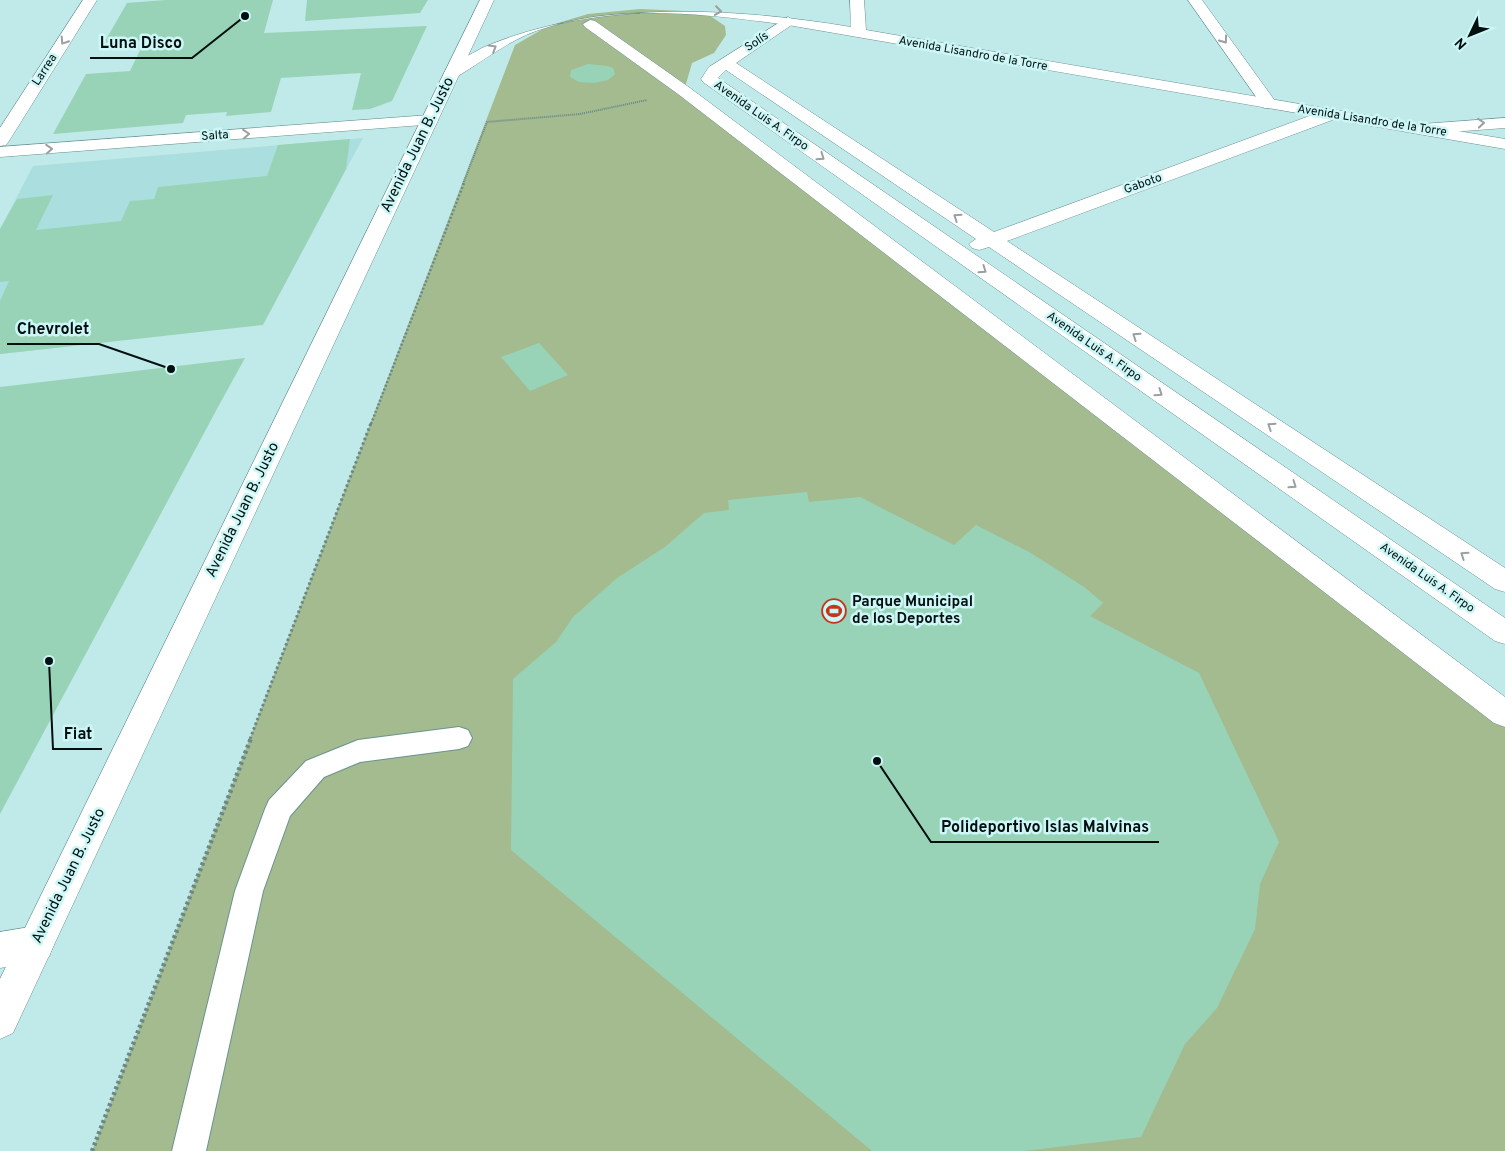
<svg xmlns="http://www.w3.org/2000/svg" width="1505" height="1151" font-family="Overpass,sans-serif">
<rect width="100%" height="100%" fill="#c0eae9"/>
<path fill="#abdede" d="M363 138 280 293 85 313 73 346 0 354V229L33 166Z"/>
<path fill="#a3bb8e" d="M640 9 684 11 709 15 725 26 726 35 714 53 692 63 684 91 1505 714V1151H92L515 45 548 26 588 14Z"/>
<g fill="#99d3b7">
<path d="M165 0H273L264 33 427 26 392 101 370 109 352 110 361 73 281 78 271 112 226 116 227 112 186 115 183 123 53 134 86 74 130 71 145 40 104 43 127 3Z"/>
<path d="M307 0H428L420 13 305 21Z"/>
<path d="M588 64 608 66 613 68 615 74 608 80 594 83 579 82 570 77 571 70Z"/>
<path d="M350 139 346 169 263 325 0 354V301L9 281 0 282V229L17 199 53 195 36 230 121 221 130 201 154 199 158 187 267 176 278 145Z"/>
<path d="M539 343 568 375 530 391 501 357Z"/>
<path d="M245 358 218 407 0 814V387Z"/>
<path d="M807 492 809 502 860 497 954 545 976 525 1031 553 1084 587 1103 603 1090 616 1199 673 1279 842 1260 884 1255 929 1217 1008 1185 1044 1141 1137 1024 1151H872L511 850 513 679 556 642 573 617 617 578 665 547 704 513 729 510 728 500Z"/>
</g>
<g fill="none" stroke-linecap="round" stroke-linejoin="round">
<g stroke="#6a9291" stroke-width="2">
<path id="lane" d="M459 727 468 730 472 738 468 746 459 749 360 762 324 777 290 816 263 891 206 1151H172L235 891 265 809 269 800 306 761 358 740Z"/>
</g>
<g stroke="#6a9291" stroke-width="1">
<g id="street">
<path d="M83 0H97L9 141 6 145 0 146V128Z"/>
<path d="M1188 0H1202L1278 105 1276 108H1264Z"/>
<path d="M788 17 795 21 793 24 736 63 994 232 1323 111H1335L1337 115 1335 119 1007 241 1505 568V592L1495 589 989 247 979 250 972 248 969 244 976 239 726 70 718 78 1505 618V644L1495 641 703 82 701 79 709 67Z"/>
<path d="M590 20 595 21 690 88 1505 697V727L1494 723 678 94 585 27 583 24Z"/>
<path d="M430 115 436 116 438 120 436 124 0 157V147Z"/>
<path d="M1505 118V128L1422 134 1416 133 1414 129 1416 125 1422 124Z"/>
<path d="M36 926 49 931 54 944 49 957 36 962 0 968V932Z"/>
</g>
</g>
<g stroke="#6a9291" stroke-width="1">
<path id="secondary" d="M850 0H864L866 30 1505 139V149L788 25C707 14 616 2 536 31 508 41 483 61 458 76H446L444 73C451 62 471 55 482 48 592 0 731 7 851 27Z"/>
</g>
<g stroke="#6a9291" stroke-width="1">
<path id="primary" d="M480 0H494L13 1033 0 1039V979Z"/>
</g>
<path stroke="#6b8888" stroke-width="2" stroke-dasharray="1 1" stroke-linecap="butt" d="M463 184 487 122 580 114 647 100"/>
<path stroke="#6b8888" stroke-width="2.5" stroke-dasharray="2 2" stroke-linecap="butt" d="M371 424 464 183"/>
<path stroke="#6b8888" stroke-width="3" stroke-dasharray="2.5 2.5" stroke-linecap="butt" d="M250 739 371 423"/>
<path stroke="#6b8888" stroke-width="4.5" stroke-dasharray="3 3" stroke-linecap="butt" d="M92 1151 251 738"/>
<use href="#lane" fill="#fff" fill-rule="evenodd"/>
<use href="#street" fill="#fff" fill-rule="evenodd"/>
<use href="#secondary" fill="#fff" fill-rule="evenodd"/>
<use href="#primary" fill="#fff" fill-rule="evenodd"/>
</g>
<defs><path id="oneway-chevron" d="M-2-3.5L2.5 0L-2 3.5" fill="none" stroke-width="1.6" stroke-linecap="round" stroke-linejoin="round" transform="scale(1.25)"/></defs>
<g stroke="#9a9f9f">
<use href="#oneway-chevron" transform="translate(718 11) rotate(8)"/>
<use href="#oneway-chevron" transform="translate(1224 40) rotate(54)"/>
<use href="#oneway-chevron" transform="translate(64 41) rotate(123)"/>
<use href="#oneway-chevron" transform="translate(493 48) rotate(-31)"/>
<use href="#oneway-chevron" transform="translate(1481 123) rotate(-5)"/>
<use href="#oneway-chevron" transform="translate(246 134) rotate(-4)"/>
<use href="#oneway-chevron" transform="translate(49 149) rotate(-4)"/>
<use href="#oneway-chevron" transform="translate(821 157) rotate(35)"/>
<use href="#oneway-chevron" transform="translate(957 217) rotate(-146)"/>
<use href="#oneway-chevron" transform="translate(983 270) rotate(35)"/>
<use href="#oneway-chevron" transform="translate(1136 336) rotate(-146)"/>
<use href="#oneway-chevron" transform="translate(1159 393) rotate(35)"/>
<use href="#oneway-chevron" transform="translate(1271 426) rotate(-146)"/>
<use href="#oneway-chevron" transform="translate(1293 485) rotate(35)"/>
<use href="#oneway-chevron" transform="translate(1464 555) rotate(-146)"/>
</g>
<defs>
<g id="stadium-ring" transform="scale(1.25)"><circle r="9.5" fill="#cdf7f7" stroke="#c2371c" stroke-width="1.5"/><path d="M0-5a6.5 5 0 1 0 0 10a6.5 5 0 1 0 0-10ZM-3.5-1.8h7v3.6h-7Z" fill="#c2371c"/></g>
</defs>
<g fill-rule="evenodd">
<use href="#stadium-ring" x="834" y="611"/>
</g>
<g text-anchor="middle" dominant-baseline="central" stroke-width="5" stroke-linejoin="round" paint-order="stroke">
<g font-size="12" fill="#020f0f" stroke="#cdf7f7">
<text transform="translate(757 42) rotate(-34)">Solís</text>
<text transform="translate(973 54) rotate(10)">Avenida Lisandro de la Torre</text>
<text transform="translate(45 70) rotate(-57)">Larrea</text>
<text transform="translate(761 116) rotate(35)">Avenida Luis A. Firpo</text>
<text transform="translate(1372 121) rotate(9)">Avenida Lisandro de la Torre</text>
<text transform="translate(215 136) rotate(-4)">Salta</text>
<text transform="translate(1143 184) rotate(-20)">Gaboto</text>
<text transform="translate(1094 347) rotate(35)">Avenida Luis A. Firpo</text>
<text transform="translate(1427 578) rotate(35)">Avenida Luis A. Firpo</text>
</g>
<g font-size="15" fill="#020f0f" stroke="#cdf7f7">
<text transform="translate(418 145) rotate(-64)">Avenida Juan B. Justo</text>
<text transform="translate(243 510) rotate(-64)">Avenida Juan B. Justo</text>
<text transform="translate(69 876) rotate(-64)">Avenida Juan B. Justo</text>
</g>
<g font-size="15" font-weight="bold" fill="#020f0f" stroke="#cdf7f7" text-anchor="start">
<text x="852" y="602">Parque Municipal<tspan x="852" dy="17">de los Deportes</tspan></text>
</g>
</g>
<path fill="none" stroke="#020f0f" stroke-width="2" d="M245 16L192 58H90M171 369L99 344H7M49 661L53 749H102M877 761L931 842H1159"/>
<g fill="#020f0f" stroke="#cdf7f7" stroke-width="2">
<circle cx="245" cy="16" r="5"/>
<circle cx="171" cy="369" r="5"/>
<circle cx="49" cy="661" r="5"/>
<circle cx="877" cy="761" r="5"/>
</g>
<g font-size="16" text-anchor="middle" font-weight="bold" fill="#020f0f" stroke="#cdf7f7" stroke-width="5" stroke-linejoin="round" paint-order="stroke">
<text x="141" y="48">Luna Disco</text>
<text x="53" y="334">Chevrolet</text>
<text x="78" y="739">Fiat</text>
<text x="1045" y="832">Polideportivo Islas Malvinas</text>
</g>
<g transform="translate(1470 35) rotate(227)" stroke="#cdf7f7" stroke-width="4" paint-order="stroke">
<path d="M0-4L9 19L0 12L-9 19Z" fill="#020f0f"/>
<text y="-8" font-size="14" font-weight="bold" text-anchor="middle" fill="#020f0f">N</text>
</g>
</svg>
